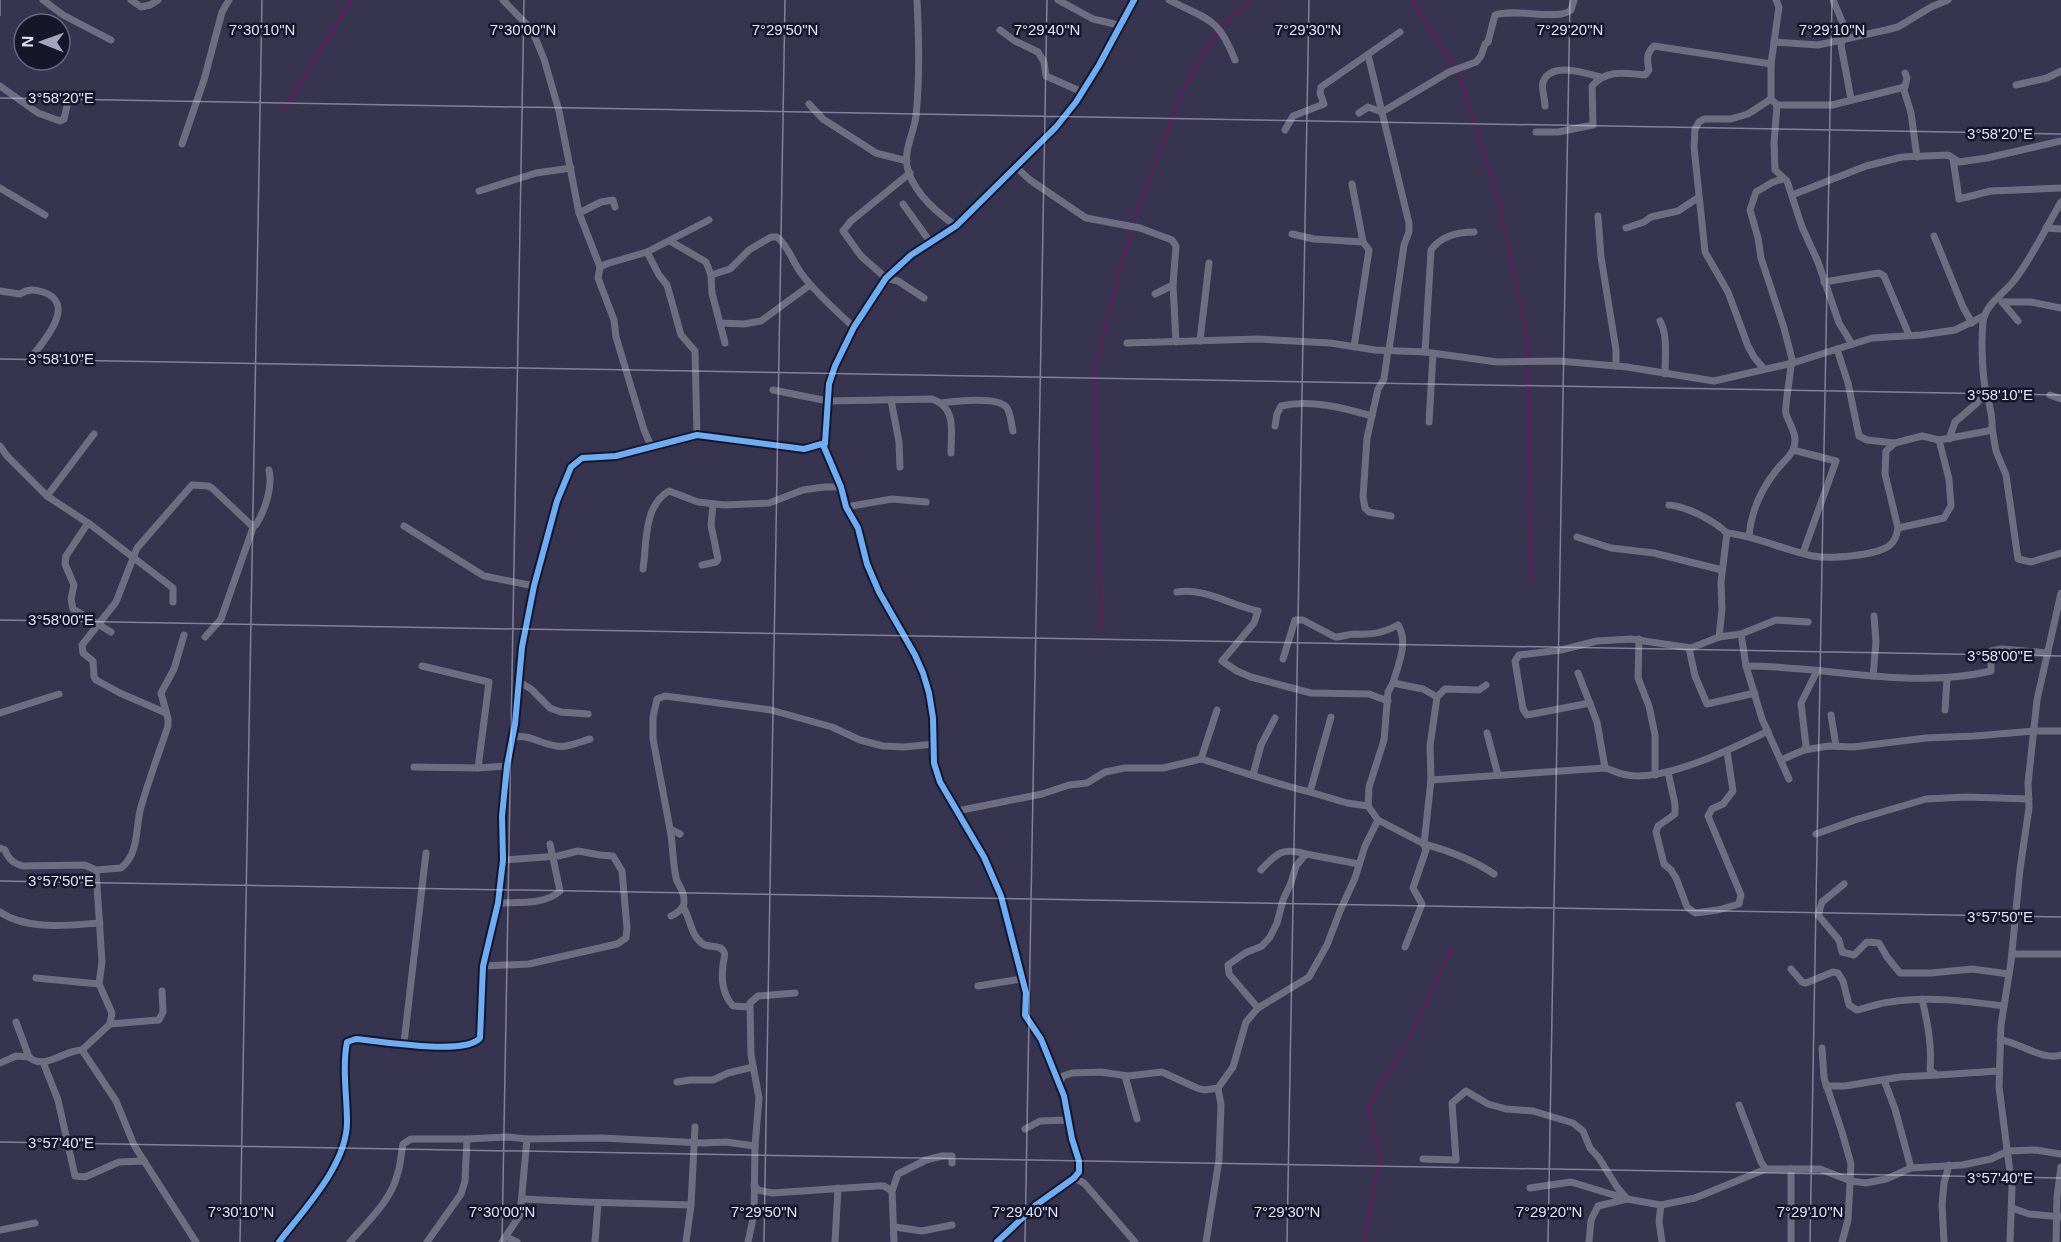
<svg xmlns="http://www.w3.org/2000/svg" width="2061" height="1242" font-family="Arial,sans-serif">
<rect width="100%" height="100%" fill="#36344f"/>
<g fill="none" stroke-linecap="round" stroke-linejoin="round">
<g stroke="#77115f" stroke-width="1.5">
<path d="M1412 0 1454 66"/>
<path d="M1221 26 1250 0"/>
<path d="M1458 72 1498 198 1528 342V358"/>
<path d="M285 109 351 0"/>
<path d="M1133 222 1185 86 1217 33"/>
<path d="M1528 363 1531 584"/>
<path d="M1101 629 1094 369 1131 230"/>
<path d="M1364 1242 1380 1156 1367 1107 1405 1047 1452 947"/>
</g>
<g stroke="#6e6e83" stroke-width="7">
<path d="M43 0 63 15 111 40"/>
<path d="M131 0 141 7 150 5 158 0"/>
<path d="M503 0 532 30 544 59 559 111 579 213 600 267"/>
<path d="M917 0C919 38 920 78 916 116 914 132 904 150 907 166 912 192 936 212 956 226"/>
<path d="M1058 0 1093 19 1119 25"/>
<path d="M1169 0C1207 20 1218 16 1235 60"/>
<path d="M1776 0 1779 7 1771 64V99L1777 105 1774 143 1775 170 1787 181 1802 227 1818 262 1839 323 1852 344"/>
<path d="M1833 0 1849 38"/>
<path d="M1000 30 1015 41 1038 52 1044 62 1046 76 1082 92"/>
<path d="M1843 39 1841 45 1851 99"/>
<path d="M1774 42 1818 45 1886 30 1898 27 1931 7 1948 0"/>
<path d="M1368 55 1409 223V232L1404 245 1389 350"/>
<path d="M2016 85 2047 78 2061 71"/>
<path d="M0 86 38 113 60 121 64 119 69 97 78 94 88 98"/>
<path d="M1903 87 1911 113 1917 157"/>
<path d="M809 104 823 119 876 153 907 161"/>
<path d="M1777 105H1832L1905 87 1907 78 1905 73"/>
<path d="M1545 106C1545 98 1541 89 1543 82 1551 61 1585 73 1600 77"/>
<path d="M1359 113 1368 107 1382 112 1449 72 1476 62 1481 56 1485 44 1488 42 1495 15C1515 8 1559 21 1571 10L1574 0"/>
<path d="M1285 130 1293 116 1324 104 1320 93 1321 87 1400 32"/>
<path d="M1536 132H1558L1593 125 1592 86C1607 69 1624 73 1645 75L1649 70C1647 61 1646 53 1654 46L1771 64"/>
<path d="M182 144 204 80 222 12 229 0"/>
<path d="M1953 159 1959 199 1991 191 2061 188"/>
<path d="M1016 167 1030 180 1086 218 1140 228 1172 240 1176 246 1173 285 1155 294"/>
<path d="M910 173 851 221 843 231 861 256 886 278 898 281 924 298"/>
<path d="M1783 179 1773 182 1756 192 1750 210 1758 238 1761 258 1784 328 1793 363"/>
<path d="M1352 184 1363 242 1369 250 1354 347"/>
<path d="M0 188 45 215"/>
<path d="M479 191 536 173 571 168"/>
<path d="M1792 195 1866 166 1902 157 1948 155 1959 162 1987 158 2061 141"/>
<path d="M903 204 931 243"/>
<path d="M579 213 601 202 613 200 615 207"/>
<path d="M1598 216 1601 257 1616 350V366"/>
<path d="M1626 228 1644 222 1651 217 1678 211 1696 199 1698 200"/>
<path d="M2046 228 2061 229"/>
<path d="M1292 234 1314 239 1363 242"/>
<path d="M1934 236 1963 307 1972 323"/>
<path d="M670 241 706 262 711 275 712 293 725 343"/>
<path d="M647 252 659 275 667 285 681 335 695 351 697 435"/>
<path d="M711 275 730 269 749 250 771 237H777C789 247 792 261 801 273 814 291 832 307 848 322L854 327"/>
<path d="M1824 282 1879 273 1884 276 1909 335"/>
<path d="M1173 285 1176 342"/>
<path d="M0 291 20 294C28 289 33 289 43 292 77 303 45 340 33 355"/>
<path d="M2002 302 2018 321"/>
<path d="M2003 302H2031L2061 308"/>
<path d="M1660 321C1668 335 1665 358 1665 374"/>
<path d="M720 323 744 324 761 321 810 285"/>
<path d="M1200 341 1209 263"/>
<path d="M1127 343 1258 339 1330 343 1375 350 1425 352 1497 362 1559 361 1627 367 1714 381 1793 363 1872 338 1921 335 1955 330 1984 316"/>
<path d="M1837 349 1848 383 1859 436 1867 440 1894 443"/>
<path d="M1388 350 1384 379 1378 389 1367 438 1363 497 1365 508 1369 512 1391 516"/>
<path d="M1425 352 1431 250C1441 236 1457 232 1474 232"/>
<path d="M1764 369 1754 357 1748 346 1728 292 1705 252 1694 147 1695 129 1699 122 1704 119H1731L1748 114 1771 99"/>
<path d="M773 390 828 401 932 399C957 408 951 430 951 453"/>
<path d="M2050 395 2061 399"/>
<path d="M891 400 899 442 900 467"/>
<path d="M942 403C956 401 999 396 1007 408 1011 414 1011 424 1013 431"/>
<path d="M1429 422 1433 354"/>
<path d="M1275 426 1277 414 1281 406C1311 399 1343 408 1372 416"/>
<path d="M1992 428 1996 451 2006 475 2018 559 2031 562 2061 553"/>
<path d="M1949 439 1955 422 1977 403 1986 392"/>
<path d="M0 446 7 456 47 496 91 525 173 588V602"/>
<path d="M651 446 644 430 616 337 614 320 598 278 600 267 606 264 647 252 709 220"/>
<path d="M1793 450 1836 461 1803 553"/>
<path d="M47 496 94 434"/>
<path d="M1669 505C1688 507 1713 520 1727 533"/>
<path d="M846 507 892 499 926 502"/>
<path d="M88 523 66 556 65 564 74 585 71 599 73 609 111 632"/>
<path d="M404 526 484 576 534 586"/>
<path d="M1898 528 1944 518 1951 506 1949 479 1939 440"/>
<path d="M1749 536C1751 513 1761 490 1775 472 1780 465 1789 458 1793 450 1799 436 1790 426 1786 414 1784 407 1791 375 1791 363"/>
<path d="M1577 537 1611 548 1654 553 1722 570"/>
<path d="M702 565 716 562 718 559 711 525 713 505"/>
<path d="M643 569C647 543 643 506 669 491L698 502 724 505 769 503 803 490 824 487H841"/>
<path d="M1177 592C1203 587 1233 606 1258 611L1254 623 1222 661 1237 671 1251 677 1311 693 1369 694 1388 701"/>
<path d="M1741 634 1776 620 1808 622"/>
<path d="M205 637 221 619 254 525"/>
<path d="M1719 637 1741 634 1746 666 1762 719 1789 779"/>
<path d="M1639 639 1638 678 1649 706 1655 735V775"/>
<path d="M1689 648 1695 676 1707 704 1755 693"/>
<path d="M1283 659 1295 620H1303L1335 637C1342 637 1348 634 1355 634 1371 635 1383 633 1398 625 1409 642 1398 665 1393 683"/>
<path d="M422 666 489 682 478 768 507 766"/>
<path d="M1746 666C1828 666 1910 690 1991 671V651L2002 649 2048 653"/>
<path d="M1578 673 1597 722 1605 768"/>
<path d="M1873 676 1876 642 1874 616"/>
<path d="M518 681 531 689 550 708 561 712 588 714"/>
<path d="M1590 703 1527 715 1523 709 1515 661 1519 655 1561 650 1597 641 1631 639 1691 648 1719 637 1722 609 1721 582 1727 533C1757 536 1783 550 1813 556 1829 559 1877 556 1890 545 1895 541 1897 534 1898 528L1885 474 1886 451 1895 443 1922 436 1939 440 1988 431 1992 428C1993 414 1989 404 1986 392 1982 374 1981 340 1983 322 1985 305 2002 295 2013 282 2032 258 2045 229 2061 202"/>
<path d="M1217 710 1201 759C1237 770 1273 783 1310 792"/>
<path d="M1945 710 1947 679"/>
<path d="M0 713 59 694"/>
<path d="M166 713 120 693 96 680 94 677 93 661 83 653 82 645 116 602 137 548 192 485 208 486 212 488 251 525H256C265 510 273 487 269 470"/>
<path d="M1831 715 1836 746"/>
<path d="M1331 717 1310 792 1347 803 1368 806"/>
<path d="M1487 733 1498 775"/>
<path d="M514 737C529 734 541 744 556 746 567 748 579 742 590 739"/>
<path d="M1804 750 1806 746 1801 703 1817 671"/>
<path d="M1781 760 1804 750 1829 746 1853 747 1926 738 1975 736 2035 731H2061"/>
<path d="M414 767 478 768"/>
<path d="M1668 772 1675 804V814L1658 826 1656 832 1664 864 1671 870 1676 878 1687 907 1695 913 1718 910 1739 904 1741 895 1708 816 1712 809 1723 804 1733 791 1727 751"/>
<path d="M1253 775 1261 745 1275 718"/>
<path d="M1431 780 1605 768C1612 770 1619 774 1627 775 1665 782 1733 748 1768 731"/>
<path d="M957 811 1042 794 1069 785 1087 783 1105 772 1125 768H1163L1201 759"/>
<path d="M1378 820 1368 806 1369 787 1384 740 1388 692 1393 683 1423 689 1437 697"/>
<path d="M670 829C673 843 673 870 677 881 681 888 685 895 684 903 683 909 676 914 671 916"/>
<path d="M680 834 670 829 653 739V717L657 699 665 696 771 710 832 727 860 740 883 746 904 747 934 744"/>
<path d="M1816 834 1855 820 1926 799 1966 797 2029 799"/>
<path d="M0 848 5 850C9 860 13 863 23 866L85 865 96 870 102 962 99 984 112 1013 110 1024 82 1050 116 1101 134 1145 144 1161 196 1242"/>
<path d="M96 870 121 868C140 853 135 827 141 807 149 779 159 753 168 726V719L161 693 174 669 184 635"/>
<path d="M1261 870C1277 853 1282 847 1306 854"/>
<path d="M1844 884 1822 902 1818 915 1839 940 1842 952 1854 955 1867 942 1879 943 1887 957 1900 973H1931L1972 969 2009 974"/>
<path d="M498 903C518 902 545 905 560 891L550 844"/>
<path d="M683 907C691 919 690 935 703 944 709 948 721 944 724 952 726 955 723 961 723 965 721 980 723 995 733 1006L749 1007"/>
<path d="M0 912C28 931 68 925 100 923"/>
<path d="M1405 947 1422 904 1413 888 1426 850 1424 844C1450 851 1472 859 1494 874"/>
<path d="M2013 954H2061"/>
<path d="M483 966 529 964 617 944 626 938 627 928 622 871 613 856 600 855 578 851 558 856 503 860"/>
<path d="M1791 969 1802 982 1806 983 1833 972 1838 973 1843 981 1849 1005 1857 1010C1868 1008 1878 1003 1890 1002 1927 996 1966 1001 2004 1006"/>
<path d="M36 978 99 984"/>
<path d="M978 986 1021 979"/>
<path d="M1922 999C1928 1024 1932 1046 1930 1070L1937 1075 1999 1071"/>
<path d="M1258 1008 1229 974 1228 965 1245 953 1262 946 1270 937 1277 923 1283 900 1291 883 1296 866 1306 854 1359 864"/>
<path d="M16 1022 29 1057C44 1071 64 1050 82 1050"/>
<path d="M110 1024 159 1020 163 1012 162 991"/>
<path d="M2000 1040C2020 1042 2041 1061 2061 1055"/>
<path d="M404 1043 426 853"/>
<path d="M1822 1048 1824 1078 1842 1132 1851 1164 1848 1220 1842 1242"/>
<path d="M43 1062 58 1100 75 1176 85 1177 119 1162 144 1161"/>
<path d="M0 1063 16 1056 29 1057"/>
<path d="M1125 1076 1137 1119"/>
<path d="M1884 1080 1895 1109 1911 1168"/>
<path d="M677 1082 690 1080H713L728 1073 753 1067"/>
<path d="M1059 1083 1063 1076 1072 1073 1101 1072 1128 1076 1162 1072 1197 1088 1204 1090 1218 1088 1233 1067 1246 1022 1258 1008 1309 977 1327 945 1340 911 1355 878 1365 846 1378 820 1424 844 1431 780 1430 746 1437 697 1445 689 1479 690 1486 685"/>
<path d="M1826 1086H1845L1900 1077 1937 1075"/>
<path d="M1739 1105 1761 1162 1766 1169"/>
<path d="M1025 1129 1040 1121 1069 1120"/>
<path d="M1423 1159 1456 1160 1452 1103 1466 1091 1488 1104 1506 1109 1533 1111 1573 1123 1583 1131 1590 1148 1599 1158 1617 1187 1627 1199 1571 1182 1530 1188"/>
<path d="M1791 1169V1242"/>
<path d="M1074 1178 1084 1183 1135 1242"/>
<path d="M754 1185 758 1190 772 1193 877 1186H884L892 1191"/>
<path d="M523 1199 584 1202 691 1205 695 1127"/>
<path d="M1661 1205 1659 1221 1662 1242"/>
<path d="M2012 1208 2029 1214 2061 1217"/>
<path d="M895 1227 922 1231 952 1225"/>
<path d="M0 1230 35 1223"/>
<path d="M506 1237 517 1242"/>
<path d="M279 1242C304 1209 347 1165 347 1122 347 1096 342 1068 347 1042L356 1039C381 1041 465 1056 480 1038L483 966 498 903 503 860 502 816 507 766 515 724 522 647 534 586 557 501 571 467 582 458 616 456 697 435 804 449 825 443"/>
<path d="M350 1242C368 1221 392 1200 398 1172 401 1163 401 1153 403 1144L411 1139H467L507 1137 527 1139 601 1138 703 1143 726 1142 755 1146"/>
<path d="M427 1242 461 1194 465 1181 467 1139"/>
<path d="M502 1242 520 1215 527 1139"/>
<path d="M595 1242 598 1203"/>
<path d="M686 1242 691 1205"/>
<path d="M748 1242 754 1214 755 1146 759 1098 751 1055 750 1003 758 996 795 993"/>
<path d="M835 1242 838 1188"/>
<path d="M894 1242 892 1191 898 1174 926 1160 942 1156H952V1163"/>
<path d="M997 1242 1036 1205 1074 1178 1079 1172V1161L1072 1139 1064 1096 1041 1039 1025 1015 1026 993 1001 896 984 857 940 782 934 763 933 718 929 693 923 673 915 655 879 592 867 564 858 528 846 507 841 487 824 447 825 443 829 384 835 366 854 327 886 278 911 255 956 226 1056 127 1076 102 1099 65 1134 0"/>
<path d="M1206 1242 1219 1160 1221 1105 1218 1088"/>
<path d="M1589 1242 1591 1220 1598 1206 1627 1199 1661 1205 1695 1198 1766 1169H1820L1851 1181 1866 1183 1886 1179 1911 1168 1962 1165 1991 1159 2008 1151 2036 1150 2061 1154"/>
<path d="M1944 1242 1942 1205 1944 1183 1949 1165"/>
<path d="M2010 1242 2012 1188 1999 1087 2001 1025 2011 962 2020 869 2029 808 2028 783 2037 700 2061 593"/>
<path d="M2056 1242 2057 1197 2061 1167"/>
</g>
<g stroke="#16162b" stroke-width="10">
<g id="cycleway">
<path d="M279 1242C304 1209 347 1165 347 1122 347 1096 342 1068 347 1042L356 1039C381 1041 465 1056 480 1038L483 966 498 903 503 860 502 816 507 766 515 724 522 647 534 586 557 501 571 467 582 458 616 456 697 435 804 449 825 443"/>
<path d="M997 1242 1036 1205 1074 1178 1079 1172V1161L1072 1139 1064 1096 1041 1039 1025 1015 1026 993 1001 896 984 857 940 782 934 763 933 718 929 693 923 673 915 655 879 592 867 564 858 528 846 507 841 487 824 447 825 443 829 384 835 366 854 327 886 278 911 255 956 226 1056 127 1076 102 1099 65 1134 0"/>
</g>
</g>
<use href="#cycleway" stroke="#6dadf4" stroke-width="6"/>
</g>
<path fill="none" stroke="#dfe1fa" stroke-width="1.5" stroke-opacity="0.45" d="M0 16V0M0 98 2061 134M0 359 2061 395M0 620 2061 656M0 881 2061 917M0 1142 2061 1178M240 1242 262 0M502 1242 524 0M764 1242 785 0M1025 1242 1047 0M1287 1242 1309 0M1548 1242 1570 0M1810 1242 1832 0"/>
<g font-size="15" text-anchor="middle" fill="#dfe1fa" stroke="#16162b" stroke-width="5" stroke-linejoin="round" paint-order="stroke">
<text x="262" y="35">7°30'10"N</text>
<text x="523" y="35">7°30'00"N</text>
<text x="785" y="35">7°29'50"N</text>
<text x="1047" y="35">7°29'40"N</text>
<text x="1308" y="35">7°29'30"N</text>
<text x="1570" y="35">7°29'20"N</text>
<text x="1832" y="35">7°29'10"N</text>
<text x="61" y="103">3°58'20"E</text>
<text x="2000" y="139">3°58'20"E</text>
<text x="61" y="364">3°58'10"E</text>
<text x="2000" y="400">3°58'10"E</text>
<text x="61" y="625">3°58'00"E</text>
<text x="2000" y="661">3°58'00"E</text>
<text x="61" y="886">3°57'50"E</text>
<text x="2000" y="922">3°57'50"E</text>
<text x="61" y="1148">3°57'40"E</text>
<text x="2000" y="1183">3°57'40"E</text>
<text x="241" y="1217">7°30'10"N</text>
<text x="502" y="1217">7°30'00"N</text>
<text x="764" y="1217">7°29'50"N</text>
<text x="1025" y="1217">7°29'40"N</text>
<text x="1287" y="1217">7°29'30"N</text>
<text x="1549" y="1217">7°29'20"N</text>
<text x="1810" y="1217">7°29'10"N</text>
</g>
<g transform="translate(42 42) rotate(271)"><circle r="28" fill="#16162b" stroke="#66677e" stroke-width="1.5"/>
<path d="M0-4.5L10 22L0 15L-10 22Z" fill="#a4a4be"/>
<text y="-9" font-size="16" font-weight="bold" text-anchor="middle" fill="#dfe1fa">N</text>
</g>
</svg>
